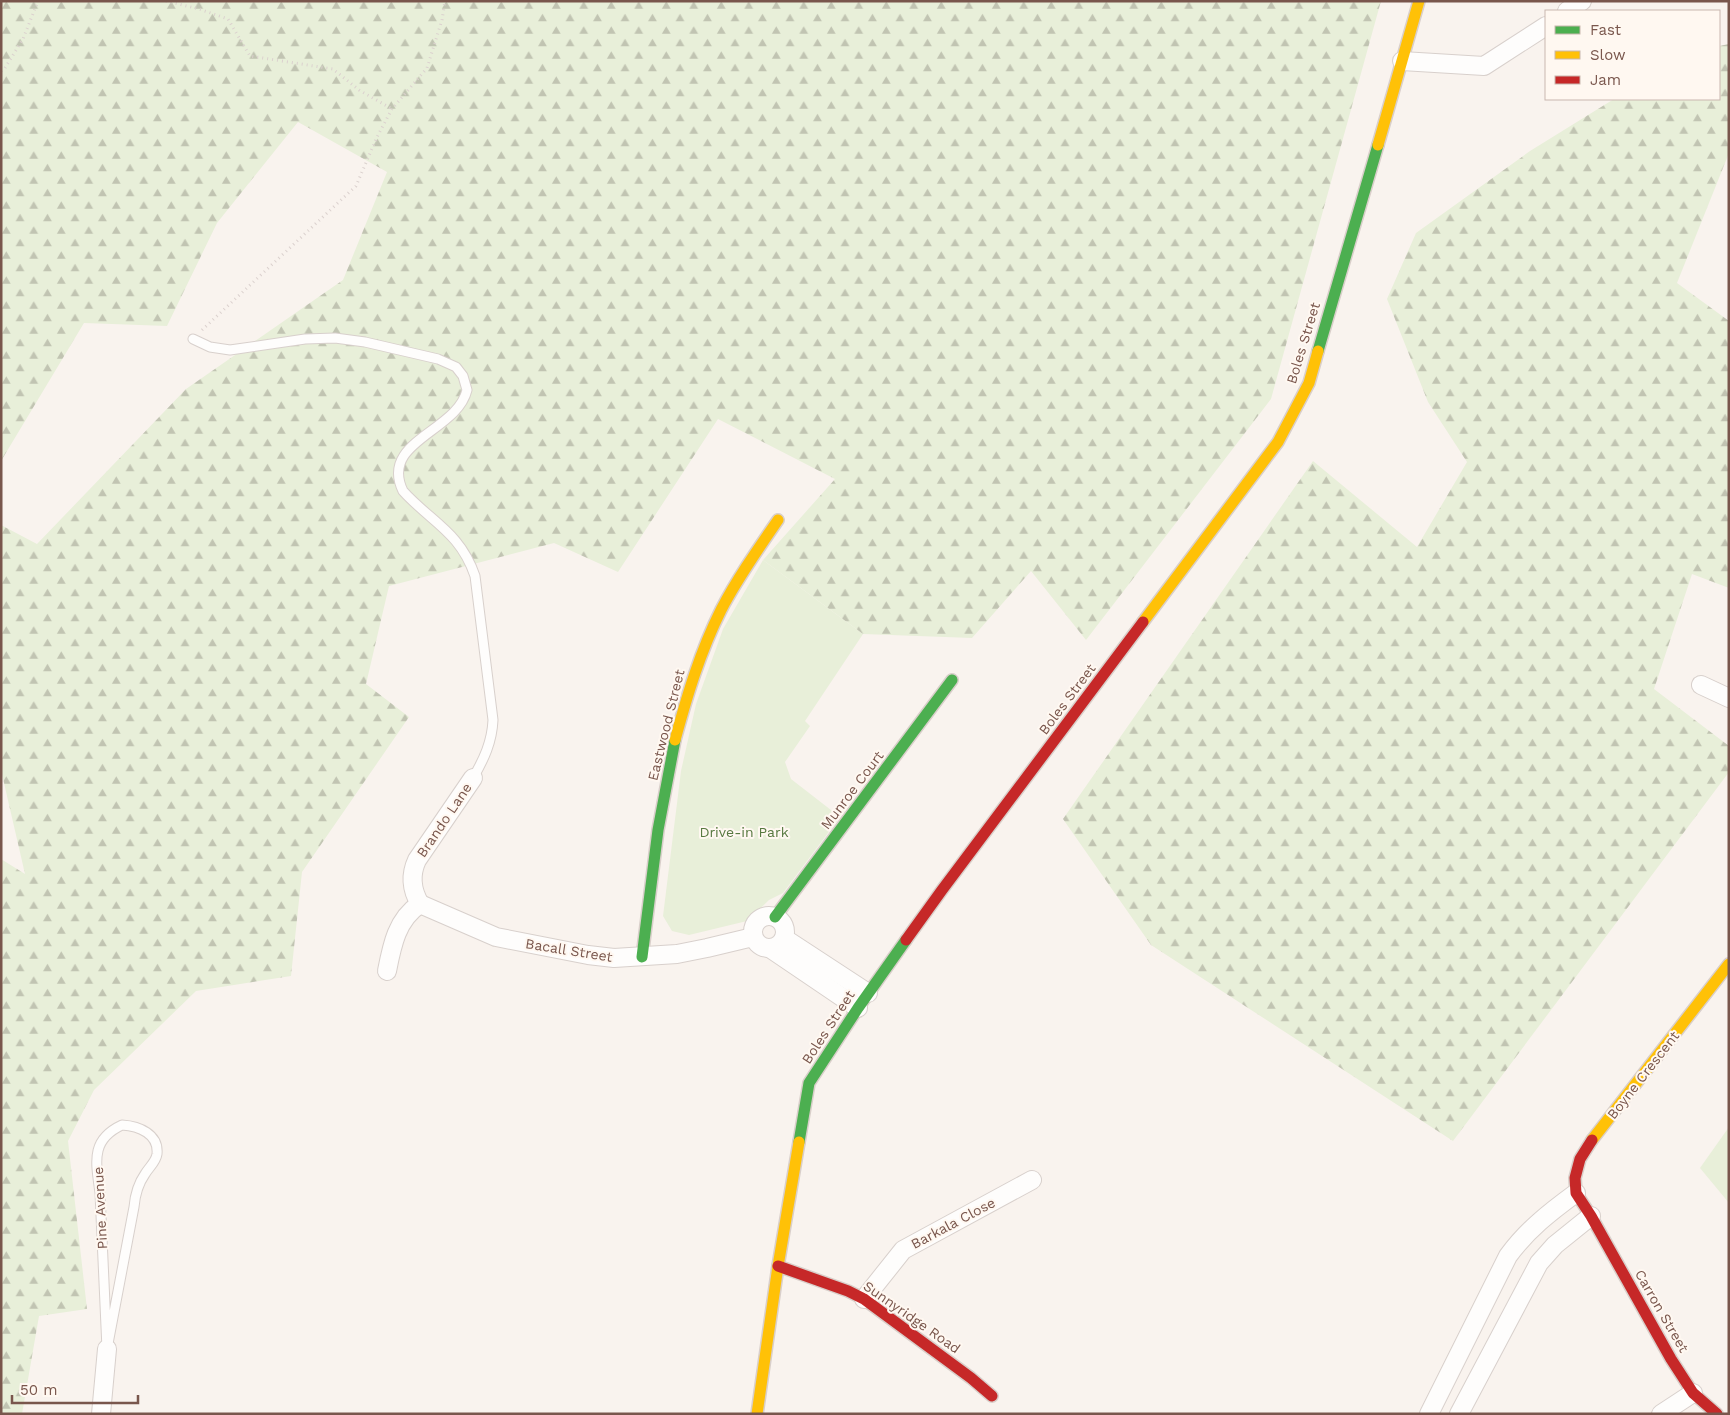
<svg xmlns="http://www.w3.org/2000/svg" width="1730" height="1415" font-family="'Work Sans',sans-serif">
<defs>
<pattern id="forest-firs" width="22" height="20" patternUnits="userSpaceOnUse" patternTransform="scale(1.25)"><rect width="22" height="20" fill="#e8efd9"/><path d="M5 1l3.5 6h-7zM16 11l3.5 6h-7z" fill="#c1c4b2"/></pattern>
</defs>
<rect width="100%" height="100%" fill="#f9f3ee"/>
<g fill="#e8efd9">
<path d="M763 560 863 634 805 721 810 726 785 762 791 779 840 817 783 893 769 900 747 921 689 935 672 931 663 916 681 771 696 704 723 629Z"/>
<path d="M1729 1127V1203L1700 1168Z"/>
</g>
<g fill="url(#forest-firs)">
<path d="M1 1H1381L1271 399 1086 640 1031 571 972 638 863 634 763 560 835 479 718 419 618 572 554 543 389 586 366 684 409 717 302 872 291 976 196 991 94 1090 68 1141 87 1309 39 1316 22 1414H1V859L25 874 1 770V525L37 544 186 389 343 280 387 172 298 122 217 223 167 326 84 323 1 461Z"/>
<path d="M1729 44V153L1677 283 1729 321V588L1692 574 1654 689 1729 746V772L1453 1141 1151 945 1063 819 1313 461 1417 547 1467 462 1428 402 1387 299 1416 233 1530 151 1614 99H1719V46Z"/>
</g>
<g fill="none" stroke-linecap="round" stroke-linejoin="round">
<g stroke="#d8d0cc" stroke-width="11">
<g id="lane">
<path d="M193 339 210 347 230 350 305 339 335 338 365 342 438 359 456 367 463 376 467 390C457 432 379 441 403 491 431 522 460 532 475 576L493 720C492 742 484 759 473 778"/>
<path d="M122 1125C139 1126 159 1134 157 1154 156 1162 149 1167 145 1174 138 1184 135 1195 134 1207L107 1349 100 1193C96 1162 90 1140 122 1125Z"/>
</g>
</g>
<g stroke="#d8d0cc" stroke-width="20">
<g id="street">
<path d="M1567 11 1582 1"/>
<path d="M1402 61 1484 66 1546 26"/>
<path d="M1701 685 1729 698"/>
<path d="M420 904 496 937 588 955 614 958 677 954 707 948 753 937"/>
<path d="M420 904C411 889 410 875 417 860L473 778"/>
<circle cx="769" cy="932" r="16"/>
<path d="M784 938 868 993"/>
<path d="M771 949 858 1008"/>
<path d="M387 971C392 945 397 919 420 904"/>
<path d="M864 1299 903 1250 1032 1180"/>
<path d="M101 1414 107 1349"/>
<path d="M1429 1414 1508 1256C1527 1230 1550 1212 1576 1193"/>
<path d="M1459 1414 1539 1263 1555 1245 1591 1216"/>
<path d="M1661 1414 1693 1393"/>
</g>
</g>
<g stroke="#d9cfca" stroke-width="14">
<g id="fast">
<path d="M1318 351 1378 145"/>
<path d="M775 917 952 680"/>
<path d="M642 957 658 830 675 740"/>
<path d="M799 1142 809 1083 858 1008 906 940"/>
</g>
</g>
<g stroke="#d9cfca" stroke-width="14">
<g id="slow">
<path d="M1378 145 1419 1"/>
<path d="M1143 622 1278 442 1309 383 1318 351"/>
<path d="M675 740C687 696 700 652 721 610 737 579 758 549 778 520"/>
<path d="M1592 1140 1729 964"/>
<path d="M757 1414 778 1266 799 1142"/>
</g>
</g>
<g stroke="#d9cfca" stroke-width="14">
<g id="jam">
<path d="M906 940 942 890 1143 622"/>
<path d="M1592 1140 1580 1159 1575 1178 1576 1193 1591 1216 1671 1359 1693 1393 1717 1414"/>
<path d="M778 1266 848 1291 864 1299 971 1378 992 1396"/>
</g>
</g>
<g stroke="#dbd1ce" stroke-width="3" stroke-dasharray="1 4" stroke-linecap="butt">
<path d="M166 1 199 9 228 19 250 56 333 69 359 90 392 109"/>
<path d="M1 71 5 68 23 39 38 1"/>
<path d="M202 330 356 186 377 137 392 109 427 68 442 20 445 1"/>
</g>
<use href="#lane" stroke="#fefdfc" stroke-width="9"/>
<use href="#street" stroke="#fefdfc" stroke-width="18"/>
<use href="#fast" stroke="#4caf50" stroke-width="11"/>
<use href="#slow" stroke="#ffc107" stroke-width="11"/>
<use href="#jam" stroke="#c62828" stroke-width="11"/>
</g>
<g text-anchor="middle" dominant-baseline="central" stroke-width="4" stroke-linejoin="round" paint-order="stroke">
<g font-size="14" fill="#79564c" stroke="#fff8f1">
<text transform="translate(1303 343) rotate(-73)">Boles Street</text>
<text transform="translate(1067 699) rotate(-53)">Boles Street</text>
<text transform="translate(666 725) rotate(-76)">Eastwood Street</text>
<text transform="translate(852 790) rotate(-53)">Munroe Court</text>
<text transform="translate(444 820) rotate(-56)">Brando Lane</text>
<text transform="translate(569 950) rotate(9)">Bacall Street</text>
<text transform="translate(828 1027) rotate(-57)">Boles Street</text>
<text transform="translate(1643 1075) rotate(-52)">Boyne Crescent</text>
<text transform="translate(100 1208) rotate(-93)">Pine Avenue</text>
<text transform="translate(953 1223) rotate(-28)">Barkala Close</text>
<text transform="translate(1662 1311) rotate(60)">Carron Street</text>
<text transform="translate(912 1317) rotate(35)">Sunnyridge Road</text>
</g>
<g font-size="14" fill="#587941" stroke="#fff8f1">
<text x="744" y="832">Drive-in Park</text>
</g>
</g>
<rect width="1730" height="1415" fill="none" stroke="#79564c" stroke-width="5"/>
<rect x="1545" y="10" width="175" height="90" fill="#fff8f1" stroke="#c9b7af"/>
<rect x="1555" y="26" width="25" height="8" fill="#4caf50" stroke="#c9b7af"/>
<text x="1590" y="35" font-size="15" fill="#79564c">Fast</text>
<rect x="1555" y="51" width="25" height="8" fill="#ffc107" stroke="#c9b7af"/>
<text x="1590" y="60" font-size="15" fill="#79564c">Slow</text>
<rect x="1555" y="76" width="25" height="8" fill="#c62828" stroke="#c9b7af"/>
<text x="1590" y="85" font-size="15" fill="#79564c">Jam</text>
<path d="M12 1395v8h126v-8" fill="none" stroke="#79564c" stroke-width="2.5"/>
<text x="20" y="1395" font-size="15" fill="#79564c" stroke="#fff8f1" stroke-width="4" paint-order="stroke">50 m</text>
</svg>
